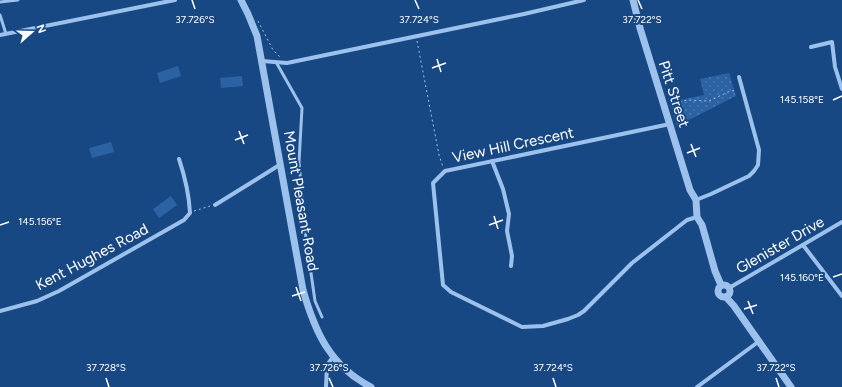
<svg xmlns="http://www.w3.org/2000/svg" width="842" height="387" font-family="Figtree,sans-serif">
<defs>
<pattern id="park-dots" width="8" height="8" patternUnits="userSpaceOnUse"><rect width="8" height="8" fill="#2b62a3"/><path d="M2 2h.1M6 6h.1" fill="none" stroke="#4b7ab1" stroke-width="1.8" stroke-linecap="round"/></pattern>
</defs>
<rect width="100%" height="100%" fill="#184883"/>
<g fill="#2b62a3">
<path d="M178 66 181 76 160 83 157 73Z"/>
<path d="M242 76 243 86 221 88 220 78Z"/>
<path d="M111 142 114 152 92 158 89 148Z"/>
<path d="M171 196 177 205 159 218 153 209Z"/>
</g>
<path fill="url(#park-dots)" d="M729 73 736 96 677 126 670 102 704 95 700 79Z"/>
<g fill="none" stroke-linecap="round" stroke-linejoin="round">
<g stroke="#9cc1ec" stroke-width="1" stroke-dasharray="2 3" stroke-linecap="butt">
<path d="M258 21 273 50 280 57"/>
<path d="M417 41 439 155 443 167"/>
<path d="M670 105 687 100 709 101 728 92 736 90"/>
<path d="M194 211 210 206"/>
</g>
<g stroke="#9cc1ec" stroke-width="3">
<path d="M0 2 18 0"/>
<path d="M0 15 6 34"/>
<path d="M276 62 302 108 299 162 305 231 315 301 322 317"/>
</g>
<g stroke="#9cc1ec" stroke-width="4">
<path d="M0 35 175 0"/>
<path d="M811 47 832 42 835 67 842 89"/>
<path d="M262 61 287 63 524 14 584 0"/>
<path d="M670 124 445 171 433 183 443 285 451 292 522 327 543 326 568 319 578 315 584 311 632 263 687 220 697 217"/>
<path d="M492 161 503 189 509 214 507 231 512 256 511 266"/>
<path d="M696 200 711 194 749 176 754 171 758 165 759 150 739 77"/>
<path d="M215 205 281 164"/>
<path d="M803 245 842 296"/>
<path d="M729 288 842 222"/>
<path d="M0 311 37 301 59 291 184 220 190 213C189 193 185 177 179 159"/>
<path d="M326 387 327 365 333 357"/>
<path d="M697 387 758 342"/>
</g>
<g stroke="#9cc1ec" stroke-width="7">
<path d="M241 0 248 14 257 36 303 290C315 332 330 366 371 387"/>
<path d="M633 0 640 28 690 190 696 200 697 217 702 225 715 271 721 285"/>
<circle cx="724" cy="291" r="6"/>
<path d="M726 297 734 306 791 387"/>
</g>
</g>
<path fill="none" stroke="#fff" stroke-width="1.5" d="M192 0 195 9M415 0 419 9M638 0 642 9M437 59 441 72M432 68 446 63M833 100 842 96M239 131 244 144M235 140 248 135M691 144 696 157M687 153 700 148M494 216 498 229M0 225 9 222M489 225 503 220M833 277 842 274M296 287 301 301M292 296 305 292M748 301 753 314M744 309 757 305M106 378 109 387M329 378 333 387M553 378 556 387M776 378 779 387"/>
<g text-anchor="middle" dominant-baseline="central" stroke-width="4" stroke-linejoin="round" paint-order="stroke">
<g font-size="15" fill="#fff" stroke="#184883">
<text transform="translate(674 94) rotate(72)">Pitt Street</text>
<text transform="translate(513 145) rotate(-12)">View Hill Crescent</text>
<text transform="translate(301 201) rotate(80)">Mount Pleasant Road</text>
<text transform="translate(780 245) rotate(-30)">Glenister Drive</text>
<text transform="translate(92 257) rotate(-28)">Kent Hughes Road</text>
</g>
</g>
<g font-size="10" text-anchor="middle" fill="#fff" stroke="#184883" stroke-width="4" stroke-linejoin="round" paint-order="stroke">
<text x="642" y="23">37.722°S</text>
<text x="195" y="23">37.726°S</text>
<text x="419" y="23">37.724°S</text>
<text x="802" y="103">145.158°E</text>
<text x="40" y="225">145.156°E</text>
<text x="802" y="281">145.160°E</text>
<text x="106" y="371">37.728°S</text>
<text x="329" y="371">37.726°S</text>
<text x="553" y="371">37.724°S</text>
<text x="776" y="371">37.722°S</text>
</g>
<g transform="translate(32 32) rotate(70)" stroke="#184883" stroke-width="3" paint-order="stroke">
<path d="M0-3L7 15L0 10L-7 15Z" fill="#ffffff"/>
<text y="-6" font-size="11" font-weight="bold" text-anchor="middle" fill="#ffffff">N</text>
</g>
</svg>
